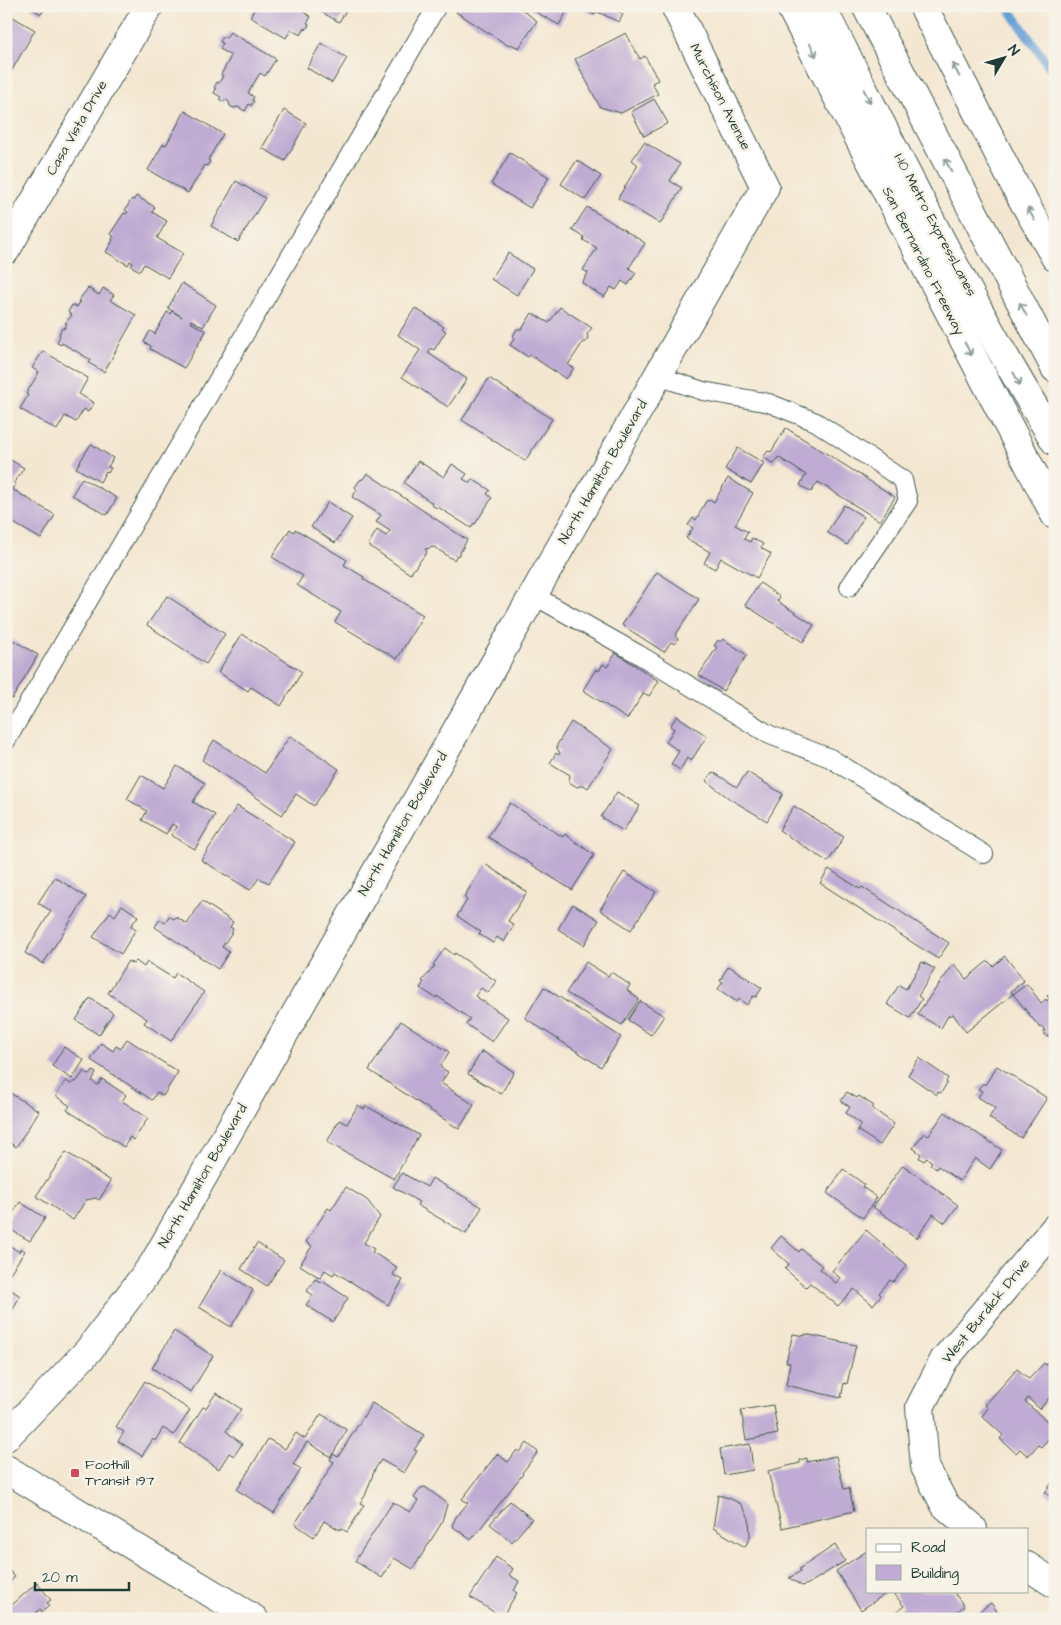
<svg xmlns="http://www.w3.org/2000/svg" width="1061" height="1625" font-family="'Architects Daughter',sans-serif">
<rect width="100%" height="100%" fill="#f7f3e8"/>
<filter id="ink" filterUnits="userSpaceOnUse"><feTurbulence type="fractalNoise" baseFrequency=".02" numOctaves="2"/><feDisplacementMap in="SourceGraphic" scale="10" xChannelSelector="R" yChannelSelector="G"/><feConvolveMatrix kernelMatrix="1 2 1 2 8 2 1 2 1" color-interpolation-filters="sRGB"/></filter>
<filter id="wash" filterUnits="userSpaceOnUse"><feTurbulence type="fractalNoise" baseFrequency=".0096" numOctaves="4" result="noise"/><feDisplacementMap in="SourceGraphic" scale="20" xChannelSelector="R" yChannelSelector="G"/><feGaussianBlur stdDeviation="1.12" result="paint"/><feColorMatrix in="noise" values="0 0 0 0 0 0 0 0 0 0 0 0 0 0 0 0 0 1.4 0 .05"/><feComposite in="paint" operator="in"/></filter>
<g filter="url(#wash)">
<rect width="100%" height="100%" fill="#f4e7d1"/>
<g fill="none" stroke-linecap="round" stroke-linejoin="round">
<path stroke="#67a0d6" stroke-width="9" d="M1007 6 1055 75"/>
</g>
<g id="blocks">
<g fill="#bfabd3">
<path d="M28 6H47L41 14Z"/>
<path d="M256 6H305L302 11 311 17 307 23 309 24 306 30 305 28 301 35 291 30 286 38 250 17Z"/>
<path d="M307 6H346L348 7 339 22 316 9 315 11Z"/>
<path d="M460 6H517L537 21 519 48 510 44 509 46 456 12Z"/>
<path d="M525 6H570L559 25Z"/>
<path d="M580 6H608L623 14 619 22 596 11 595 15 579 8Z"/>
<path d="M6 13 35 30 8 77 6 76Z"/>
<path d="M230 32 276 59 265 76 260 73 248 93 254 97 252 100 254 101 251 106 249 104 245 111 238 107 234 108 230 106 229 102 225 99 224 102 219 99 221 97 214 93 216 89 214 88 217 82 219 83 223 76 221 75 231 56 220 49 223 43 220 42 223 36 226 38Z"/>
<path d="M626 33 640 59 645 56 658 80 652 83 658 94 621 113 600 107 575 59Z"/>
<path d="M321 43 347 58 332 83 307 68Z"/>
<path d="M654 99 668 123 644 136 631 112Z"/>
<path d="M284 110 306 123 285 161 262 148Z"/>
<path d="M185 111 223 134 208 160 210 161 207 166 205 165 188 193 148 170 163 144 166 145Z"/>
<path d="M644 142 680 164 670 181 682 188 660 224 618 198 638 165 632 160Z"/>
<path d="M510 153 549 177 530 208 491 184Z"/>
<path d="M577 160 601 176 585 200 561 184Z"/>
<path d="M236 181 265 198 238 242 211 226Z"/>
<path d="M136 196 155 207 152 212 167 221 157 238 183 253 168 278 144 264 140 271 131 266 133 263 130 261 128 265 106 252 113 240 112 239 114 236 110 234 124 213 126 214 128 212 125 210 132 199 134 200Z"/>
<path d="M587 207 645 243 629 268 636 273 628 285 622 281 616 290 611 287 604 297 582 283 588 273 583 270 597 248 583 240 584 237 572 230Z"/>
<path d="M508 253 533 269 517 295 491 279Z"/>
<path d="M182 283 216 305 203 327 191 320 190 322 206 331 184 368 150 349 151 346 144 342 150 331 155 334 167 312 170 314 172 311 182 317 168 308Z"/>
<path d="M88 288 99 295 103 288 114 295 110 300 136 315 104 372 89 363 91 360 62 343 61 345 57 343 60 335 59 334 62 328 64 329 67 324 65 323 72 315 68 312 72 305 77 307 80 302 78 301Z"/>
<path d="M560 307 592 328 587 334 588 338 586 342H583L568 365 574 368 566 379 530 355 528 357 510 345 514 339 513 336 517 329H522L532 313 549 323Z"/>
<path d="M415 308 444 327 442 329 446 331 434 350 431 348 428 353 467 379 448 407 402 377 420 350 398 335Z"/>
<path d="M43 351 88 378 79 394 94 403 88 412 84 409 76 422 65 416 57 430 20 409 28 395 26 394 39 372 32 368Z"/>
<path d="M489 378 552 419 525 461 462 420Z"/>
<path d="M786 428 895 497 880 521 818 482 811 492 800 485 806 475 778 457 774 464 763 457 768 451 771 452Z"/>
<path d="M91 444 113 458 108 467 111 468 108 473 106 471 100 482 76 468Z"/>
<path d="M738 448 764 463 751 484 725 469Z"/>
<path d="M6 457 24 468 14 483 16 484 12 489 55 515 41 539 10 521 9 523 6 522Z"/>
<path d="M418 461 444 477 452 464 467 474 463 479 470 483 472 479 490 490 487 494 492 498 475 524 474 523 471 528 438 507 437 508 431 505 432 503 404 483Z"/>
<path d="M367 473 467 540 458 556 457 555 454 560 434 547 425 549 427 552 410 574 368 545 377 530 386 536 390 531 376 522 381 515 352 497 357 490 355 487 360 480 363 479Z"/>
<path d="M82 478 117 498 107 515 72 495Z"/>
<path d="M728 478 753 493 735 525 748 532 744 539 750 542 752 538 763 544 761 548 771 554 757 578 721 558 715 569 704 563 710 552 686 538 693 528 688 525 693 518 696 520 706 501 711 500 714 502Z"/>
<path d="M328 502 352 518 335 543 311 527Z"/>
<path d="M844 505 864 517 847 545 827 532Z"/>
<path d="M290 529 294 532 295 529 347 560 344 565 364 577 363 579 423 615 397 659 335 622 341 612 297 585 303 576 272 557Z"/>
<path d="M657 572 699 599 675 636 678 639 675 644 671 642 664 652 622 625Z"/>
<path d="M760 583 780 597 777 601 814 625 803 642 745 605Z"/>
<path d="M167 596 225 634 206 664 147 625Z"/>
<path d="M242 634 302 672 281 706 251 687 248 691 218 672Z"/>
<path d="M723 639 747 655 723 691 699 675 717 647 714 646 718 640 720 642Z"/>
<path d="M13 640 38 655 12 699 6 696V651Z"/>
<path d="M616 653 659 681 649 696 644 693 627 719 583 690 596 669 599 671 603 664 607 667Z"/>
<path d="M677 716 707 736 691 761 687 758 680 770 671 764 679 751 666 742 674 729 670 726Z"/>
<path d="M571 722 613 749 588 788 584 785 577 787 569 782 570 775 550 763 556 753 558 755 560 753 557 748V745Z"/>
<path d="M290 736 339 769 314 806 296 794 282 815 202 760 214 740 265 773Z"/>
<path d="M177 766 205 783 193 802 215 815 195 849 171 835 177 827 172 824 166 834 142 820 147 811 127 799 141 775 163 788Z"/>
<path d="M713 772 737 787 747 772 783 794 767 821 730 799 706 781Z"/>
<path d="M617 792 640 806 623 831 601 817Z"/>
<path d="M510 803 563 837 565 834 594 855 572 890 488 837Z"/>
<path d="M237 806 295 842 269 883 259 878 250 890 201 860Z"/>
<path d="M794 806 844 837 828 862 779 830Z"/>
<path d="M485 864 527 892 508 921 514 925 504 942 497 937 493 943 479 934 481 932 457 916 467 900 464 897Z"/>
<path d="M829 869 860 889 862 887 949 943 938 959 820 883Z"/>
<path d="M624 872 656 892 631 930 600 910Z"/>
<path d="M55 877 86 897 43 964 25 953 51 911 38 903Z"/>
<path d="M202 901 233 922 230 927 233 929 232 932 222 947 229 952 218 969 155 927 160 919 165 923 169 916 174 919 176 917 187 924Z"/>
<path d="M573 904 599 920 584 945 558 929Z"/>
<path d="M122 905 138 916 131 926 136 929 121 954 93 937 110 912 115 916Z"/>
<path d="M445 948 454 955 455 953 496 981 488 993 481 988 475 996 508 1018 492 1042 466 1024 470 1019 437 996 436 998 420 988 424 982 422 981 435 966 433 965Z"/>
<path d="M1005 956 1024 981 1011 991 1013 994 966 1032 953 1014 948 1016 941 1028 917 1014 954 964 966 979 988 961 993 966Z"/>
<path d="M128 961 133 964 136 961 144 967 147 962 173 978 176 973 204 992 171 1041 144 1023 147 1019 108 993Z"/>
<path d="M586 962 608 976 611 972 630 985 627 990 639 999 622 1025 566 993Z"/>
<path d="M922 962 935 969 918 996 922 999 910 1018 887 1004 899 985 906 989Z"/>
<path d="M729 966 762 988 756 997 753 996 747 1005 739 999 737 1002 718 989 723 982 720 981 723 976H722Z"/>
<path d="M1027 984 1041 1003 1046 999 1047 1001 1050 999 1047 996 1055 990V1037L1051 1039 1048 1036 1047 1037 1043 1032 1045 1031 1042 1026 1040 1028 1013 994Z"/>
<path d="M544 987 621 1037 601 1067 525 1018Z"/>
<path d="M90 998 113 1013 99 1035 76 1020Z"/>
<path d="M640 1001 664 1016 651 1035 628 1020Z"/>
<path d="M401 1021 449 1052 440 1067 448 1072 441 1083 474 1105 459 1129 369 1070Z"/>
<path d="M127 1039 178 1072 163 1096 157 1092 152 1100 91 1060 101 1043 113 1051 116 1046 121 1049Z"/>
<path d="M64 1047 84 1060 72 1079 52 1066Z"/>
<path d="M482 1051 514 1072 501 1094 468 1074Z"/>
<path d="M919 1058 948 1078 946 1082 947 1083 941 1093 938 1092 937 1095 908 1075Z"/>
<path d="M997 1066 1047 1098 1021 1138 989 1118 995 1108 978 1097 982 1091 978 1089 983 1083 985 1085Z"/>
<path d="M84 1071 90 1075 93 1071 96 1073 92 1081 98 1085 102 1079 126 1095 122 1101 148 1118 134 1140 130 1137 124 1147 67 1110 70 1106 56 1096 66 1080 70 1084 77 1081Z"/>
<path d="M6 1088 11 1091 10 1093 39 1111 16 1147 9 1142 6 1148Z"/>
<path d="M847 1092 857 1098 859 1096 874 1106 872 1108 894 1124 880 1145 857 1130 861 1124 846 1113 850 1107 841 1101Z"/>
<path d="M358 1105 364 1109 366 1106 419 1135 394 1179 327 1142 339 1120 347 1124Z"/>
<path d="M945 1112 1002 1150 990 1169 975 1158 960 1181 938 1166 936 1169 930 1164 932 1162 927 1158 924 1161 919 1158 921 1154 913 1148 924 1133 928 1136Z"/>
<path d="M66 1152 111 1181 99 1200 96 1198 86 1200 73 1220 36 1196Z"/>
<path d="M903 1165 958 1205 945 1223 933 1214 917 1238 873 1207Z"/>
<path d="M843 1169 864 1184 862 1187 877 1197 863 1218 827 1193Z"/>
<path d="M402 1173 427 1187 432 1178 482 1207 466 1234 417 1205 419 1202 393 1187Z"/>
<path d="M346 1187 367 1200 380 1217 364 1243 374 1249 372 1252 397 1267 393 1275 403 1280 388 1305 335 1272 333 1275 325 1270 320 1278 300 1265 312 1246 306 1242 328 1208 331 1210Z"/>
<path d="M20 1202 45 1218 30 1241 6 1227V1223Z"/>
<path d="M866 1230 907 1265 893 1282 890 1280 879 1293 881 1295 873 1305 854 1289 838 1306 810 1283 806 1287 785 1269 789 1264 771 1248 781 1236 799 1252 801 1249 822 1266 820 1269 836 1283 840 1278 832 1271Z"/>
<path d="M6 1243 19 1252 21 1248 25 1251 6 1279Z"/>
<path d="M257 1243 284 1260 267 1286 241 1269Z"/>
<path d="M221 1270 253 1290 231 1327 199 1307Z"/>
<path d="M315 1279 321 1282 322 1281 348 1298 333 1322 306 1305 313 1295 307 1291Z"/>
<path d="M6 1286 20 1296 6 1322Z"/>
<path d="M174 1331 213 1356 191 1392 152 1368Z"/>
<path d="M793 1334 805 1336V1334L856 1345 847 1384 844 1383 841 1398 786 1385 790 1363 786 1362Z"/>
<path d="M1044 1363 1046 1365 1048 1363 1055 1369V1398L1053 1401 1049 1398 1040 1409 1028 1398 1025 1402 1055 1428V1432L1041 1447 1038 1445 1028 1456 1020 1449 1016 1453 1000 1439 1003 1435 982 1416 988 1408 985 1405 1017 1369 1029 1379Z"/>
<path d="M145 1381 190 1410 174 1435 163 1428 155 1441 153 1439 142 1456 118 1441 124 1432 116 1427Z"/>
<path d="M216 1393 241 1409 226 1431 242 1444 234 1456 229 1453 219 1469 180 1443 203 1407 206 1408Z"/>
<path d="M372 1403 424 1435 414 1450 417 1451 404 1473 381 1460 375 1469 365 1496 360 1503 364 1505 347 1532 341 1528 340 1530 324 1521 314 1537 295 1524 334 1462 330 1460 333 1454 338 1457Z"/>
<path d="M773 1405 778 1434 746 1440 741 1410Z"/>
<path d="M321 1414 347 1430 331 1457 307 1442 293 1464 301 1469 274 1513 237 1490 268 1439 285 1449 296 1433 305 1439Z"/>
<path d="M527 1443 538 1452 522 1473 523 1474 471 1540 452 1526 456 1517 468 1503 462 1499 497 1454 508 1462 517 1450 520 1452Z"/>
<path d="M750 1444 753 1470 724 1475 720 1449Z"/>
<path d="M836 1456 844 1489 849 1488 854 1511 782 1528 768 1471 800 1463V1460L807 1458V1462Z"/>
<path d="M1055 1478V1499L1045 1493Z"/>
<path d="M425 1487 447 1503V1505L441 1524 413 1569 394 1558 382 1578 355 1561 393 1502 410 1512 418 1501 414 1498 421 1488Z"/>
<path d="M718 1495 729 1498 741 1504 749 1518 750 1537 745 1547 713 1528Z"/>
<path d="M510 1501 532 1519 512 1542 490 1524Z"/>
<path d="M835 1545 845 1561 808 1584 802 1586 789 1578 801 1571 799 1569Z"/>
<path d="M867 1551V1591H884L885 1594 861 1610 836 1571Z"/>
<path d="M496 1557 513 1569 509 1575 519 1581 514 1591 517 1593 502 1617 470 1597Z"/>
<path d="M6 1567 15 1577 6 1585Z"/>
<path d="M37 1583 51 1600 47 1603 49 1606 42 1612 40 1609 36 1613 41 1619H6V1610Z"/>
<path d="M899 1591H953L964 1606 948 1619H898L894 1614 904 1606 895 1595Z"/>
<path d="M991 1603 1002 1619H969Z"/>
</g>
</g>
</g>
<g filter="url(#ink)">
<use href="#blocks" fill-opacity="0" stroke="#3f564c" stroke-width="1"/>
<g fill="none" stroke-linecap="round" stroke-linejoin="round">
<g stroke="#3f564c" stroke-width="20">
<g id="lane">
<path d="M658 376 703 391 769 403 816 422 903 480 908 501 849 587"/>
<path d="M533 595 638 654 770 735 830 758 984 854"/>
<path d="M6 741 437 6"/>
</g>
</g>
<g stroke="#3f564c" stroke-width="30">
<g id="street">
<path d="M6 250 149 6"/>
<path d="M6 1437 88 1351 154 1263 765 187 675 6"/>
<path d="M973 1529 945 1505 925 1467 920 1407 944 1360 1055 1228"/>
<path d="M1027 1566 1055 1584"/>
</g>
</g>
<g stroke="#3f564c" stroke-width="30">
<path id="secondary" d="M6 1469 254 1619"/>
</g>
<g stroke="#3f564c" stroke-width="30">
<g id="highway">
<path d="M790 6 1055 515"/>
<path d="M821 6C896 152 968 301 1055 441"/>
<path d="M866 6 1055 368"/>
<path d="M923 6 1016 188 1055 257"/>
</g>
</g>
<use href="#lane" stroke="#fff" stroke-width="18"/>
<use href="#street" stroke="#fff" stroke-width="28"/>
<use href="#secondary" stroke="#fff" stroke-width="28"/>
<use href="#highway" stroke="#fff" stroke-width="28"/>
</g>
<defs><path id="oneway-shaft" d="M-6 0H5M1.5-3L5.5 0L1.5 3" fill="none" stroke-width="1.6" stroke-linecap="round" stroke-linejoin="round" transform="scale(1.25)"/></defs>
<g stroke="#8f9e9a">
<use href="#oneway-shaft" transform="translate(813 50) rotate(63)"/>
<use href="#oneway-shaft" transform="translate(956 70) rotate(-117)"/>
<use href="#oneway-shaft" transform="translate(867 96) rotate(63)"/>
<use href="#oneway-shaft" transform="translate(948 165) rotate(-118)"/>
<use href="#oneway-shaft" transform="translate(1031 214) rotate(-119)"/>
<use href="#oneway-shaft" transform="translate(1023 309) rotate(-118)"/>
<use href="#oneway-shaft" transform="translate(968 349) rotate(63)"/>
<use href="#oneway-shaft" transform="translate(1017 379) rotate(61)"/>
</g>
</g>
<rect fill="#d1495b" stroke="#f7f3e8" stroke-width="2" x="70" y="1468" width="10" height="10" rx="2.5"/>
<g text-anchor="middle" dominant-baseline="central" stroke-width="5" stroke-linejoin="round" paint-order="stroke">
<g font-size="14" fill="#1f3d34" stroke="#f7f3e8">
<text transform="translate(720 97) rotate(63)">Murchison Avenue</text>
<text transform="translate(77 128) rotate(-60)">Casa Vista Drive</text>
<text transform="translate(935 225) rotate(62)">I-10 Metro ExpressLanes</text>
<text transform="translate(923 261) rotate(63)">San Bernardino Freeway</text>
<text transform="translate(603 472) rotate(-60)">North Hamilton Boulevard</text>
<text transform="translate(403 824) rotate(-60)">North Hamilton Boulevard</text>
<text transform="translate(203 1176) rotate(-60)">North Hamilton Boulevard</text>
<text transform="translate(986 1311) rotate(-51)">West Burdick Drive</text>
</g>
<g font-size="14" fill="#1f3d34" stroke="#f7f3e8" text-anchor="start">
<text x="85" y="1465">Foothill<tspan x="85" dy="16">Transit 197</tspan></text>
</g>
</g>
<rect width="1061" height="1625" fill="none" stroke="#f7f3e8" stroke-width="25"/>
<rect x="866" y="1528" width="162" height="65" fill="#f7f3e8" stroke="#a1aaa0"/>
<rect x="876" y="1544" width="25" height="8" fill="#ffffff" stroke="#a1aaa0"/>
<text x="911" y="1552" font-size="15" fill="#1f3d34">Road</text>
<rect x="876" y="1565" width="25" height="15" fill="#bfabd3" stroke="#a1aaa0"/>
<text x="911" y="1578" font-size="15" fill="#1f3d34">Building</text>
<g transform="translate(1004 58) rotate(52)" stroke="#f7f3e8" stroke-width="4" paint-order="stroke">
<path d="M0-4L9 19L0 12L-9 19Z" fill="#1f3d34"/>
<text y="-8" font-size="14" font-weight="bold" text-anchor="middle" fill="#1f3d34">N</text>
</g>
<path d="M35 1582v8h94v-8" fill="none" stroke="#1f3d34" stroke-width="2.5"/>
<text x="42" y="1582" font-size="15" fill="#1f3d34" stroke="#f7f3e8" stroke-width="4" paint-order="stroke">20 m</text>
</svg>
